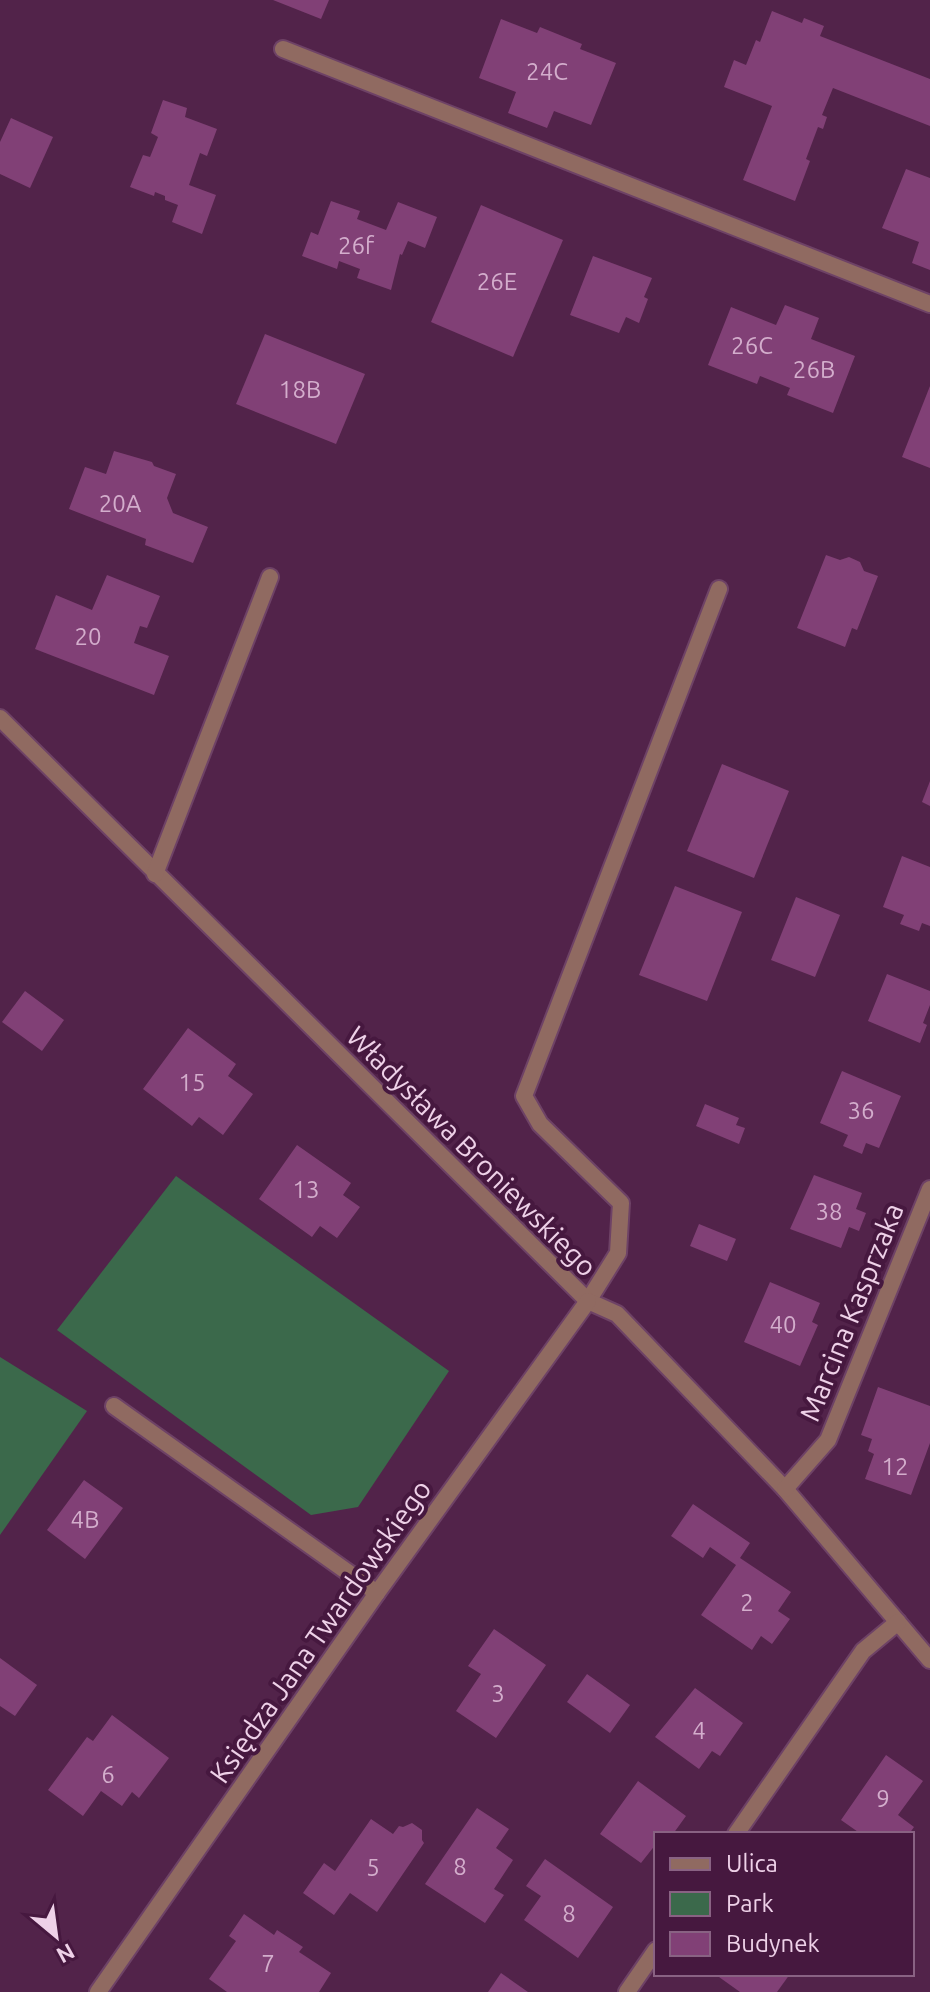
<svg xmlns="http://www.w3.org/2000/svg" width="930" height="1992" font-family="Ubuntu,sans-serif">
<rect width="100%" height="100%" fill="#52234a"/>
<g fill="#3b694b">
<path d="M176 1176 449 1371 358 1507 311 1515 57 1330Z"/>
<path d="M0 1357 87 1411 0 1535Z"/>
</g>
<g fill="#814076">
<path d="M273 0H329L321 19Z"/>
<path d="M772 11 802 23 804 18 824 26 820 36 930 79V126L833 88 822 115 827 117 823 129 818 127 806 159 810 161 795 201 743 180 772 106 724 87 734 60 746 65 756 40 760 42Z"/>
<path d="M501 19 537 33 540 27 582 44 580 49 616 63 591 125 554 111 547 128 508 113 516 92 479 78Z"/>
<path d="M163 100 187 108 185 117 217 129 207 156 200 153 189 185 216 195 202 234 172 222 178 205 165 200V196L155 192 154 196 130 187 143 155 150 157 158 137 151 133Z"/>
<path d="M11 118 53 137 30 188 0 174V142Z"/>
<path d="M906 169 930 178V270L912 263 919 242 882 228Z"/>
<path d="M331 201 360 211 357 219 386 230 398 202 437 217 425 248 408 241 402 255 400 254 391 290 357 278 360 269 339 261 337 269 302 256 311 232 318 235Z"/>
<path d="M481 205 563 240 513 357 431 322Z"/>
<path d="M593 256 652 278 644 297 648 299 639 323 626 317 619 333 570 315Z"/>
<path d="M785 305 819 318 811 339 855 356 833 413 787 395 790 388 760 376 757 384 708 365 731 307 776 325Z"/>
<path d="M265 334 365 374 336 444 236 404Z"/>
<path d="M930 386V468L902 457Z"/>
<path d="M114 451 152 462 154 466 176 474 167 498 173 513 208 527 193 563 145 545 146 539 69 509 85 467 106 474Z"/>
<path d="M826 555 840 560 849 557 860 562 864 571 878 576 857 630 852 628 845 647 797 628Z"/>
<path d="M107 575 160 596 147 628 140 626 134 643 169 656 154 695 35 649 56 595 92 610Z"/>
<path d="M722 764 789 791 754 878 687 851Z"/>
<path d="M930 781V806L922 802Z"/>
<path d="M902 856 930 867V926L922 923 919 931 900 924 904 915 883 907Z"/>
<path d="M675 886 742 912 707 1001 639 975Z"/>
<path d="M796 897 840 915 815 977 771 960Z"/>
<path d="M887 974 930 991V1005L923 1023 927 1025 920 1043 868 1021Z"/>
<path d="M25 991 64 1020 42 1051 2 1022Z"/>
<path d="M188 1028 236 1064 228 1076 253 1094 223 1135 199 1117 192 1126 143 1089Z"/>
<path d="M842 1071 901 1096 879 1148 866 1143 862 1154 843 1146 848 1135 820 1123Z"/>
<path d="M705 1104 739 1118 736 1125 745 1128 739 1144 696 1126Z"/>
<path d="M297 1145 351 1183 343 1195 360 1207 337 1238 320 1226 312 1237 259 1199Z"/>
<path d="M814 1175 862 1193 856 1209 866 1213 859 1231 849 1227 841 1248 790 1229Z"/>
<path d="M699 1224 736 1239 727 1261 690 1246Z"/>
<path d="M770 1282 820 1303 812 1322 818 1325 800 1366 744 1342Z"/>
<path d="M878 1387 930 1406V1443L911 1495 865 1479 874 1454 868 1451 872 1439 861 1435Z"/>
<path d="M84 1480 123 1508 85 1559 47 1530Z"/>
<path d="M693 1504 750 1543 740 1558 791 1592 778 1611 790 1619 772 1644 761 1636 752 1650 701 1615 736 1565 710 1547 703 1558 671 1536Z"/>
<path d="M494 1629 546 1665 496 1738 456 1711 481 1674 468 1666Z"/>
<path d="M0 1658 37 1685 15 1716 0 1706Z"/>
<path d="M587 1674 630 1705 610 1733 567 1702Z"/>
<path d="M695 1688 743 1723 720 1756 712 1751 699 1769 655 1737Z"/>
<path d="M112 1715 169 1758 139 1798 132 1792 122 1806 101 1791 83 1816 48 1790 87 1737 93 1741Z"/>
<path d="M886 1755 923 1781 898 1815 914 1827 909 1834H861L841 1820Z"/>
<path d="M638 1781 686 1816 673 1834H656V1844L641 1863 600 1834Z"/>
<path d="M477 1808 509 1829 496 1848 513 1860 494 1889 504 1895 485 1923 425 1884Z"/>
<path d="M371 1819 393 1834 399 1826 403 1827 412 1823 422 1830V1840L424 1843 377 1912 350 1893 334 1915 303 1893 324 1863 335 1871Z"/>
<path d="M545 1859 613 1907 578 1958 524 1920 541 1896 526 1886Z"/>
<path d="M244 1914 274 1935 277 1930 303 1947 299 1952 331 1973 319 1992H227L209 1979 236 1941 229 1936Z"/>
<path d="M501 1973 528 1992H488Z"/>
<path d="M722 1974H790L777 1992H740L719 1977Z"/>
</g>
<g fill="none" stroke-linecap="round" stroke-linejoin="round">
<g stroke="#6e4266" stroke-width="20">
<g id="lane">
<path d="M588 1301 618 1253 621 1203 540 1124 524 1096 719 589"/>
<path d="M114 1406 377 1593"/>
</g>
</g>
<g stroke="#6e4266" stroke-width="20">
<g id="street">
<path d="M283 49 930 304"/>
<path d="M0 718 588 1301 617 1314 785 1489 930 1660"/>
<path d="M155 874 270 577"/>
<path d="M785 1489 828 1440 930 1189"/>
<path d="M736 1834 863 1651 898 1622"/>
<path d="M98 1992 377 1593 588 1301"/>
<path d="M627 1992 656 1950"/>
</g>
</g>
<use href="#lane" stroke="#906a61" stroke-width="16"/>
<use href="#street" stroke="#906a61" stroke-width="16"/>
</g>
<g text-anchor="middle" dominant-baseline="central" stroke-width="8" stroke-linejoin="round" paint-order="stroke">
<g font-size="24" fill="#d3adcc">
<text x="547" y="71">24C</text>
<text x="356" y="245">26f</text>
<text x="497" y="281">26E</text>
<text x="752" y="345">26C</text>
<text x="814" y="369">26B</text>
<text x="300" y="389">18B</text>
<text x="120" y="503">20A</text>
<text x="88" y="636">20</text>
<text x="192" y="1082">15</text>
<text x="861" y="1110">36</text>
<text x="306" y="1189">13</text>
<text x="829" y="1211">38</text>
<text x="783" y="1324">40</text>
<text x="895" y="1466">12</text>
<text x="85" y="1519">4B</text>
<text x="747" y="1602">2</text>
<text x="498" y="1693">3</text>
<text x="699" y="1730">4</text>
<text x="108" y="1774">6</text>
<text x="883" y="1798">9</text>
<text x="460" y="1866">8</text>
<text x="373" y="1867">5</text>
<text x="569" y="1913">8</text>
<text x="268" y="1963">7</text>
</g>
<g font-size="28" fill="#eed1e8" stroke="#46183f">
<text transform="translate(472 1151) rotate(45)">Władysława Broniewskiego</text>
<text transform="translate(851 1312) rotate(-68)">Marcina Kasprzaka</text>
<text transform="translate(320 1631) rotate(-55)">Księdza Jana Twardowskiego</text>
</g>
</g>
<rect x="654" y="1832" width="260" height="144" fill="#46183f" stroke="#896283" stroke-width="2"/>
<rect x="670" y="1858" width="40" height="12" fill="#906a61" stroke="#896283" stroke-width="2"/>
<text x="726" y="1872" font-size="24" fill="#eed1e8">Ulica</text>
<rect x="670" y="1892" width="40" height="24" fill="#3b694b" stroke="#896283" stroke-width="2"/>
<text x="726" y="1912" font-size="24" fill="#eed1e8">Park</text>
<rect x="670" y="1932" width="40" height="24" fill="#814076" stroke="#896283" stroke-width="2"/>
<text x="726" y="1952" font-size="24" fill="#eed1e8">Budynek</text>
<g transform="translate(56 1936) rotate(151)" stroke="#46183f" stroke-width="6" paint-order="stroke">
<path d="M0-6L14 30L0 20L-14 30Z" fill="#eed1e8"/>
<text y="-12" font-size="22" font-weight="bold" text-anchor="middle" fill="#eed1e8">N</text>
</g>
</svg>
